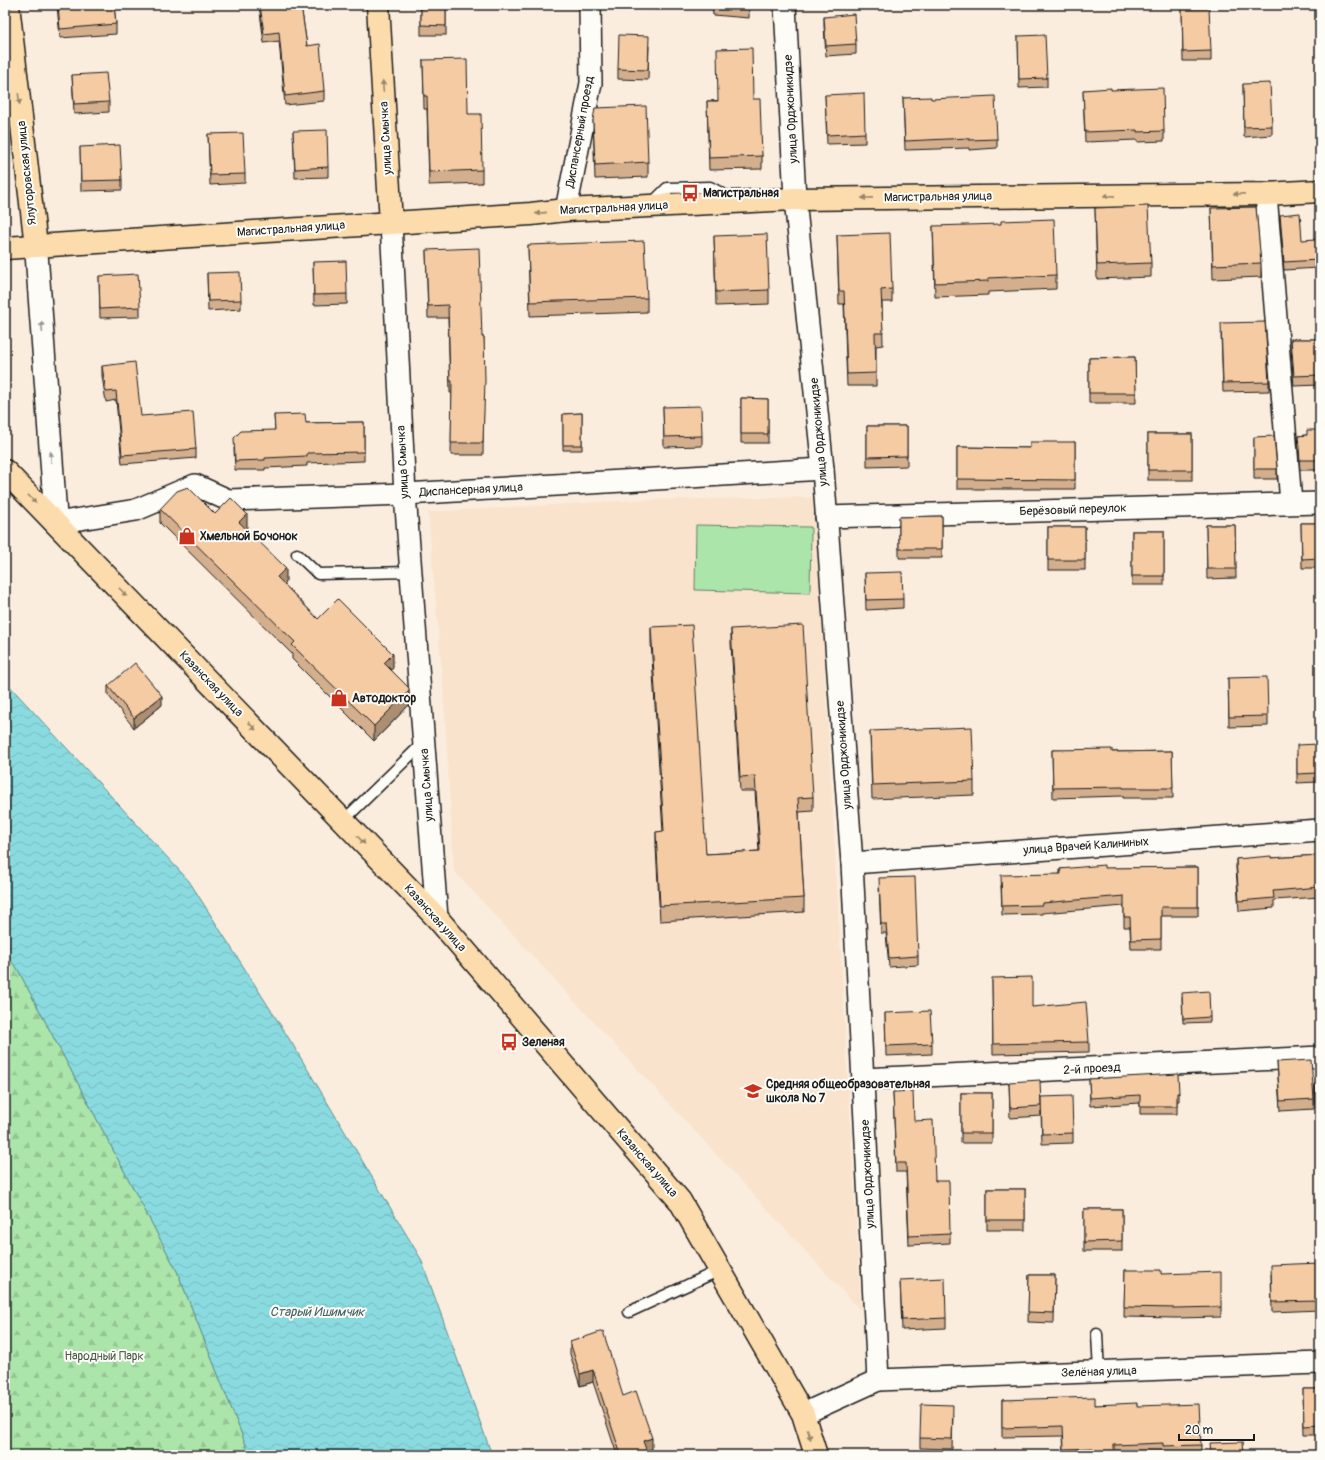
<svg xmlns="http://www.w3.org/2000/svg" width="1325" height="1460" font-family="Pangolin,sans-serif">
<defs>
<pattern id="forest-firs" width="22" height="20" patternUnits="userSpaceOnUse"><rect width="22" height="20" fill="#abe5aa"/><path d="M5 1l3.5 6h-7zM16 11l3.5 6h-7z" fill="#93c492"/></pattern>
<pattern id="water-waves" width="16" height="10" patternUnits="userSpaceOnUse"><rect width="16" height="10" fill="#8adbe0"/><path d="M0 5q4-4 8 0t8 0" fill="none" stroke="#76bbc0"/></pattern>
</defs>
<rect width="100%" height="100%" fill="#fbedde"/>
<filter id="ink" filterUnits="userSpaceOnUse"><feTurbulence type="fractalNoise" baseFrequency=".025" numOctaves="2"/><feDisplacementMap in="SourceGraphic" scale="8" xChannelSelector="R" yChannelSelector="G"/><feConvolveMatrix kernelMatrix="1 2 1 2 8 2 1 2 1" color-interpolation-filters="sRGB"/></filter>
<g filter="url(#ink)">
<path fill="#f9e3cd" d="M812 497 816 514 861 1311 454 871 443 687 428 512 637 500Z"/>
<path fill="url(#forest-firs)" stroke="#648063" d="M5 954 17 968 177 1271 250 1455H5Z"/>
<path fill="#abe5aa" stroke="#648063" d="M696 525 811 527 810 593 695 590Z"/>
<path fill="url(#water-waves)" stroke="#5e8f92" d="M5 681 189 881 293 1045 421 1259 492 1455H250L177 1271 17 968 5 954Z"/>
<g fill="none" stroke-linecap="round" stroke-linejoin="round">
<g stroke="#1c1c1c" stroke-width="13">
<g id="service">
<path d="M651 204 667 188 710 187 730 198"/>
<path d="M297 554 318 574 411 572"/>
<path d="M343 821 423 743"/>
<path d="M629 1312 720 1270"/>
<path d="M1097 1334 1099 1372"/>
</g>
</g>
<g stroke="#1c1c1c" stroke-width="24">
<g id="minor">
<path d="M785 5 795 199 823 469 852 863 878 1380 803 1414"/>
<path d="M1266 194 1291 503"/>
<path d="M566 210 591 83 590 5"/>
<path d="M391 223 405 494 437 918"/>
<path d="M826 517 1320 503"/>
<path d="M56 523 136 510 195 485 228 500 405 494 823 469"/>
<path d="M852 863 1320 830"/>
<path d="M863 1079 1320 1057"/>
<path d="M878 1380 1320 1363"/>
</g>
</g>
<g stroke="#1c1c1c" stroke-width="25">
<path id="tertiary" d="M36 246 56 523"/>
</g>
<g stroke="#1c1c1c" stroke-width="25">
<g id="primary">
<path d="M8 5 36 246"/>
<path d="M378 5 391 223"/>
<path d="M5 248 531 214 566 210 795 199 1266 194 1320 191"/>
<path d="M5 471 437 918 680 1201 803 1414 816 1455"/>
</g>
</g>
<use href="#service" stroke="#fdfcf7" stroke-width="10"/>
<use href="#minor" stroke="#fdfcf7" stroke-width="21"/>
<use href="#tertiary" stroke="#fdfcf7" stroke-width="22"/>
<use href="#primary" stroke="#fcdcac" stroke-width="22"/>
</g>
<g fill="#d3af8d" stroke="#1c1c1c">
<path d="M57 5H114L116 24V34L60 38Z"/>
<path d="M259 5H301L307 46 324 91V101L285 105 279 41 264 43Z"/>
<rect x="421" y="5" width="25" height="30"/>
<path d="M621 5H660L659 10 621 7Z"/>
<path d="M712 5H749V18L713 15Z"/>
<path d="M1182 9 1211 51V61H1183Z"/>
<path d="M824 17 856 44V54L826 56 824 26Z"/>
<path d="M1018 36 1047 78V87L1019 88Z"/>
<path d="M649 46 648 80 618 79V69Z"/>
<path d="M423 60 482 170V183L429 185 427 109H424Z"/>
<path d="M72 75 109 102V112L74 114Z"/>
<path d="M1243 84 1272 126V135L1244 137Z"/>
<path d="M1083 90H1111L1164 131V141L1137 142V140L1085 142Z"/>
<path d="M825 95 865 133V143L827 144Z"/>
<path d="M903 98 931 99 997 139V148L969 150V148L905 150Z"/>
<path d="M753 99 762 156V169L709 170 707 101Z"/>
<path d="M593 120 648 162V177L595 179Z"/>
<path d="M293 131 328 167V177L295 178Z"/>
<path d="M208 134 245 174V183L210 185Z"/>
<path d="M80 147 122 180V190L81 191Z"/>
<path d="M1095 208 1151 263V277L1097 279Z"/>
<path d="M1211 208 1261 263V277L1213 279Z"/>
<path d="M1280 215 1302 240 1318 260V268L1284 270 1280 223Z"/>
<path d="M933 226 1056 275V289L988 292V295L935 297Z"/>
<path d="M837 235 892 289V302H882L883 345 876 346V386H847L844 304H839Z"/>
<path d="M714 236 769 290V304L716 306Z"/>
<path d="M528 245 647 298V312L530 316Z"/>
<path d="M426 250 482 337H484L483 455H451L452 393H450L448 318H428Z"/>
<path d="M313 262 347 294V304L314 305Z"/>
<path d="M207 273 241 300V309L208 311Z"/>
<path d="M99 276 140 307V317L100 318Z"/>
<path d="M1221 333 1269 382V391L1223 392Z"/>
<path d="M1291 339H1320V385L1294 386 1291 349Z"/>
<path d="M1135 357 1136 403H1089V358Z"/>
<path d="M102 366 141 416 196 449V458L122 464 116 400 106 402 102 376Z"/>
<path d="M741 398 768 399V443H741Z"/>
<path d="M663 407 702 436V446L664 447Z"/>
<path d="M582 413V450H563V414Z"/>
<path d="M274 415 306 423 364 422V461L307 463V466L265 468V470H235L234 448 275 430Z"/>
<path d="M867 426H907V466L867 467Z"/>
<path d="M1320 430V470H1300L1298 445V436L1307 435Z"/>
<rect x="1148" y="434" width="44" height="46"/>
<path d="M1254 437 1277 469V479H1254Z"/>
<path d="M1075 442V489H957V447L1030 448Z"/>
<path d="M160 509 215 514 247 528 246 529 286 582 284 584 318 619 393 668 391 670 409 705 374 741 292 659V654L160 523Z"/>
<path d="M942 516V558H899V517Z"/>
<path d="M1301 523H1320V568H1302Z"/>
<path d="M1206 525H1235L1236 578 1207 579Z"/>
<rect x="1048" y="527" width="37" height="43"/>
<rect x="1132" y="531" width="32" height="54"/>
<path d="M865 573 903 599V608L866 610Z"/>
<path d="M651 627 706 854 759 851 755 791H740L731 643V629L813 797V811L799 812 804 898V912L660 921 656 846V832H663L651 642Z"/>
<path d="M1228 678 1268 716V726L1229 727Z"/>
<path d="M108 686 162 705 134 728 108 695Z"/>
<path d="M870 731 974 781V795L872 799Z"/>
<path d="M1320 744V772H1318V782L1297 783V754Z"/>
<path d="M1052 750 1112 752 1172 751 1173 798H1123V796L1053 798Z"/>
<path d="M1320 855V911V897L1274 900V908L1239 911 1236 868V859L1271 858Z"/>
<path d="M1198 867V916H1161V949H1131L1130 927H1124V906L1042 913V914L1002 915 1001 885 1060 874V869Z"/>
<path d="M879 886 918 956V965L889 967 886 933H881Z"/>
<path d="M992 978 1032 1007 1089 1042V1052L993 1054Z"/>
<path d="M1318 989H1320V1031L1319 1032Z"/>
<path d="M1182 997 1210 1017V1022L1183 1023Z"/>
<path d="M885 1013 932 1044V1054L886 1056Z"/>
<path d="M1277 1062 1314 1099V1109L1280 1111Z"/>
<path d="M1089 1079 1179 1093V1101H1177V1114H1140V1103L1090 1106Z"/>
<path d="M1009 1082 1041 1105 1073 1133V1143L1042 1144 1041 1111V1116L1010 1118Z"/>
<path d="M1315 1084H1320V1152L1315 1094Z"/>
<path d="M893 1092 914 1121 935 1181 950 1234V1243L909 1245 906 1172H896Z"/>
<rect x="961" y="1093" width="31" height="50"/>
<rect x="987" y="1189" width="38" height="41"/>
<rect x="1084" y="1209" width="38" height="42"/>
<path d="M1320 1263V1310L1272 1312 1271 1274Z"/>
<path d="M1125 1270 1161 1274 1221 1307V1317L1176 1318 1124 1317Z"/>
<path d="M1029 1275H1055L1054 1323 1028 1322Z"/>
<path d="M900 1280 946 1318V1328L902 1330Z"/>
<path d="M570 1342 623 1396 652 1449 646 1451 647 1455H617L593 1382 580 1386 570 1354Z"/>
<path d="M1303 1389H1320V1435H1304Z"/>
<path d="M1002 1400 1095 1405 1137 1406 1201 1445V1454L1163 1455V1452L1114 1455H1064L1063 1436 1002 1437Z"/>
<path d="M953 1415 952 1449 920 1448V1438Z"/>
</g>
<g fill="#ac8e73" stroke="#1c1c1c">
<path d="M247 514V528L239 536V522Z"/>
<path d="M286 568V582L277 591V577Z"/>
<path d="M393 654V668L384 678V663Z"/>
<path d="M409 691V705L374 741V726Z"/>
<path d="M162 696V705L134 728V718Z"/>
<path d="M593 1370V1382L580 1386V1374Z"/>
<path d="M652 1438V1449L643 1452V1441Z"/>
</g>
<g fill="#f5cba4" stroke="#1c1c1c">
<path d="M58 5H114L116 24 60 29Z"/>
<path d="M260 5H301L307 46 320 44 324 91 285 96 279 32 264 34Z"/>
<path d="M421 5H446V26L421 25Z"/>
<path d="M713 5H749V8Z"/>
<path d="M1209 8 1211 51 1183 52 1182 9Z"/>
<path d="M854 14 856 44 826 46 824 17Z"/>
<path d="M619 35 649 36 648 70 618 69Z"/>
<path d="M1045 35 1047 78 1019 79 1018 36Z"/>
<path d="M752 48 753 99H760L762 156 709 158 707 101H718L717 49Z"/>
<path d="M467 59 468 114H481L482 170 429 172 427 96H424L423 60Z"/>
<path d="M106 73 109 102 74 104 72 75Z"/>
<path d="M1270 83 1272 126 1244 127 1243 84Z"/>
<path d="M1111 88V90L1163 88 1164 131 1137 132V130L1085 132 1083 90Z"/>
<path d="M864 93 865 133 827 135 825 95Z"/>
<path d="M995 96 997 139 969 140V138L905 141 903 98 931 97V99Z"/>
<path d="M646 106 648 162 595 165 593 120 595 108Z"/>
<path d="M327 130 328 167 295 169 293 131Z"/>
<path d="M243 133 245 174 210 175 208 134Z"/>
<path d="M120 145 122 180 81 181 80 147Z"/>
<path d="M1148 206 1151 263 1097 265 1095 208Z"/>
<path d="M1256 207 1261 263 1213 265 1211 208Z"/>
<path d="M1300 213 1302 240 1316 239 1318 260 1284 262 1280 215Z"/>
<path d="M1054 219 1056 275 988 278V281L935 283 933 226 1001 224V221Z"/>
<path d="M890 233 892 289 881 290 883 333H875L876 373 847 374 844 291H839L837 235Z"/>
<path d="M767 234 769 290 716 292 714 236Z"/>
<path d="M644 241 647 298 530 302 528 245Z"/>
<path d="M479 248 482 337H484L485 380 483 443H451L452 381H450L448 305 428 306 426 250Z"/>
<path d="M346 261 347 294 314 295 313 262Z"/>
<path d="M240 272 241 300 208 301 207 273Z"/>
<path d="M138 274 140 307 100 309 99 276Z"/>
<path d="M1265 322 1269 382 1223 383 1221 323Z"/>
<path d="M1291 339H1320V375L1294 376Z"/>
<path d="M1135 357 1136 393H1089V358Z"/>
<path d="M135 362 141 416 193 412 196 449 122 455 116 391 106 392 102 366Z"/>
<path d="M741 398 768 399V434H741Z"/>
<path d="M701 406 702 436 664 437 663 407Z"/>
<path d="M582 413V445H563V414Z"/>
<path d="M305 414 306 423 364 422V452L307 453V456L265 458V460L235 461 234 438 241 431 275 430 274 415Z"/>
<path d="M867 426H907V456L867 457Z"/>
<path d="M1307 430H1320V460H1300L1298 436 1307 435Z"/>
<rect x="1148" y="434" width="44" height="36"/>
<path d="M1274 436 1277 469H1254V437Z"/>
<path d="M1030 442H1075V480L957 479V447L1030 448Z"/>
<path d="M188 487 215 514 231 498 247 514 239 522 286 568 277 577 318 619 338 599 393 654 384 663 409 688V691L374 726 292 645 295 642 160 509 177 491Z"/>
<path d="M942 516V549H899V517Z"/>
<path d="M1301 523H1320V558L1302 559Z"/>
<path d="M1206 525H1235L1236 569H1207Z"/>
<rect x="1048" y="527" width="37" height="33"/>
<rect x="1132" y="531" width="32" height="45"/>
<path d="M902 572 903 599 866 600 865 573Z"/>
<path d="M692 625 706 854 760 851 755 776 740 777 731 629 803 625 813 797 798 798 804 898 660 906 656 832 664 831 651 627Z"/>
<path d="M135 663 162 696 134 718 108 686Z"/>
<path d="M1267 677 1268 716 1229 717 1228 678Z"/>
<path d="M972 727 974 781 872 785 870 731Z"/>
<path d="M1320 744V763L1318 764V773L1297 774V745Z"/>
<path d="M1112 749V752L1172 751 1173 788H1123V787L1053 788 1052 750Z"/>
<path d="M1320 855V901V887L1273 891 1274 898 1239 901 1236 859 1271 856V858Z"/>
<path d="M1104 865V868L1198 867V907H1161V939L1131 940 1130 917H1124V896L1042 903V905L1002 906 1001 875 1061 874 1060 869Z"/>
<path d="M915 877 918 956 889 958 886 924H881L879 878Z"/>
<path d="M1032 977V1007L1086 1002 1089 1042 993 1044 992 978Z"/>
<path d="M1318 989H1320V1022H1319Z"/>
<path d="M1209 991 1210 1017 1183 1019 1182 993Z"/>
<path d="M930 1011 932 1044 886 1046 885 1013Z"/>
<path d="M1311 1060 1314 1099 1280 1101 1277 1062Z"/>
<path d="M1178 1074 1179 1093H1177V1106H1140V1095L1090 1098 1089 1079Z"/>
<path d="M1040 1080 1041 1106 1010 1108 1009 1082Z"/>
<path d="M1315 1084H1320V1142Z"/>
<path d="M913 1091 914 1121 933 1120 935 1181H949L950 1234 909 1236 906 1163H896L893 1092Z"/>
<rect x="961" y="1093" width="31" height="40"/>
<path d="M1072 1096 1073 1133 1042 1134 1041 1097Z"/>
<rect x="987" y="1189" width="38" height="31"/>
<path d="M1084 1209H1122V1241L1084 1242Z"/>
<path d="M1320 1263V1301L1272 1302 1271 1265Z"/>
<path d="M1125 1270H1161V1274L1221 1272V1307L1176 1308 1124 1307Z"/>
<path d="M1029 1275H1055L1054 1313 1028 1312Z"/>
<path d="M945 1278 946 1318 902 1320 900 1280Z"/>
<path d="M603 1331 623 1396 636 1391 652 1438 643 1441 648 1455H621L593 1370 580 1374 570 1342Z"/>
<path d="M1303 1389H1320V1425L1304 1426Z"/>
<path d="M1095 1397V1405L1137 1403V1406L1199 1404 1201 1445 1163 1446V1443L1114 1445V1455H1093V1448L1064 1449 1063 1426 1002 1428V1400Z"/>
<path d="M921 1404 953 1405 952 1439 920 1438Z"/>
<path d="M1242 1442 1243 1455H1211L1210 1443Z"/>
</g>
<defs><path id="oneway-solid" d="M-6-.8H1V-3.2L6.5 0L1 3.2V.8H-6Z"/></defs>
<g fill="#97866b">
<use href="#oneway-solid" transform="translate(383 86) rotate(-93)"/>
<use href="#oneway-solid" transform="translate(19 99) rotate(83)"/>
<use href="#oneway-solid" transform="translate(1239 194) rotate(179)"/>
<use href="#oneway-solid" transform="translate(1109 196) rotate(179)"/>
<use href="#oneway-solid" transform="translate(867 198) rotate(179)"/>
<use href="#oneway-solid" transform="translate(541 213) rotate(174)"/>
<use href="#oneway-solid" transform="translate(32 499) rotate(46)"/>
<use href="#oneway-solid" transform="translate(123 592) rotate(46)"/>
<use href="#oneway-solid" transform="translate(252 726) rotate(46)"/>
<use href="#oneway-solid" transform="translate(361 840) rotate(46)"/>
<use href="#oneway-solid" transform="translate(809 1434) rotate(72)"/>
</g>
<g fill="#989794">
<use href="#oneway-solid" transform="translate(42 327) rotate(-94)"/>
<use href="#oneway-solid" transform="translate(51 457) rotate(-94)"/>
</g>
</g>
<defs>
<g id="bus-bare" transform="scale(1.38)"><path d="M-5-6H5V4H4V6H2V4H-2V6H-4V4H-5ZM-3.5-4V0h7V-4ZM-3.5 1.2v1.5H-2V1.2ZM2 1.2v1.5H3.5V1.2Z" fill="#c8321e" stroke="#fdfcf7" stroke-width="2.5" paint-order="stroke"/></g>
<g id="shop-bare" transform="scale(1.38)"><path d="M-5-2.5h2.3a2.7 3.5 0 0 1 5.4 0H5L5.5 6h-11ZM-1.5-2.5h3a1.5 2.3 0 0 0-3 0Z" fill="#c8321e" stroke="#fdfcf7" stroke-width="2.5" paint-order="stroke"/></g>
<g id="school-bare" transform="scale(1.38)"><path d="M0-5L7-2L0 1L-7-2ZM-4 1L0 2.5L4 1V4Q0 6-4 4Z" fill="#c8321e" stroke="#fdfcf7" stroke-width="2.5" paint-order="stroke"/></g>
</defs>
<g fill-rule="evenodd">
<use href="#bus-bare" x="690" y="193"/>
<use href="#shop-bare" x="187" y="536"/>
<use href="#shop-bare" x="339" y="698"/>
<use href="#bus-bare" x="509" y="1042"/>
<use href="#school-bare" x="753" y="1091"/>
</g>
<g text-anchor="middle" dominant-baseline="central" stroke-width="4" stroke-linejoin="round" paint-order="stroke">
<g font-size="12" fill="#1c1c1c" stroke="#fdfcf7">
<text transform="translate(791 109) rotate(-93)">улица Орджоникидзе</text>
<text transform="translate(580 132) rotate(-80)">Диспансерный проезд</text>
<text transform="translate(386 138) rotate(-93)">улица Смычка</text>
<text transform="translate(27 173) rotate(-96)">Ялуторовская улица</text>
<text transform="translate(938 197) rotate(-1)">Магистральная улица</text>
<text transform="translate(614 208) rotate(-3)">Магистральная улица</text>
<text transform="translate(291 229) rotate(-4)">Магистральная улица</text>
<text transform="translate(819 432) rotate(-95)">улица Орджоникидзе</text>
<text transform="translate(403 462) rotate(-93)">улица Смычка</text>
<text transform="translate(471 490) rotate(-3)">Диспансерная улица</text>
<text transform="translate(1073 510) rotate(-2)">Берёзовый переулок</text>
<text transform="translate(211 684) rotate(46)">Казанская улица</text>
<text transform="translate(844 755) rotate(-94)">улица Орджоникидзе</text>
<text transform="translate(427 785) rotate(-94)">улица Смычка</text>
<text transform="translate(1086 846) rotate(-4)">улица Врачей Калининых</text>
<text transform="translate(435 918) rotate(48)">Казанская улица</text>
<text transform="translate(1092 1069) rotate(-3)">2-й проезд</text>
<text transform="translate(647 1163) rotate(49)">Казанская улица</text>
<text transform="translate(868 1174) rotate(-93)">улица Орджоникидзе</text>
<text transform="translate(1099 1372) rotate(-2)">Зелёная улица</text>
</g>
<g font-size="12" font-weight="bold" fill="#1c1c1c" stroke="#fdfcf7" text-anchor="start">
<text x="703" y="193">Магистральная</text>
<text x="200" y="536">Хмельной Бочонок</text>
<text x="352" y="698">Автодоктор</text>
<text x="522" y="1042">Зеленая</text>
<text x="766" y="1084">Средняя общеобразовательная<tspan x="766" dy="14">школа № 7</tspan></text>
</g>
<g font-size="12" fill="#475847" stroke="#fdfcf7">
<text x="104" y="1356">Народный Парк</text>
</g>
<g font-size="13" font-style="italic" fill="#425f61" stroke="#fdfcf7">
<text x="317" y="1312">Старый Ишимчик</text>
</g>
</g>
<rect width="1325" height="1460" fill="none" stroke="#fdfcf7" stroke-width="20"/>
<rect x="10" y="10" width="1305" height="1440" fill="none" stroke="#1c1c1c" stroke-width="1.5" filter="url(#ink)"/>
<path d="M1179 1434v6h75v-6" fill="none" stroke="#1c1c1c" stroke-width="2"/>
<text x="1185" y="1434" font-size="12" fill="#1c1c1c" stroke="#fdfcf7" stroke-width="3" paint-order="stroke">20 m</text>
</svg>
